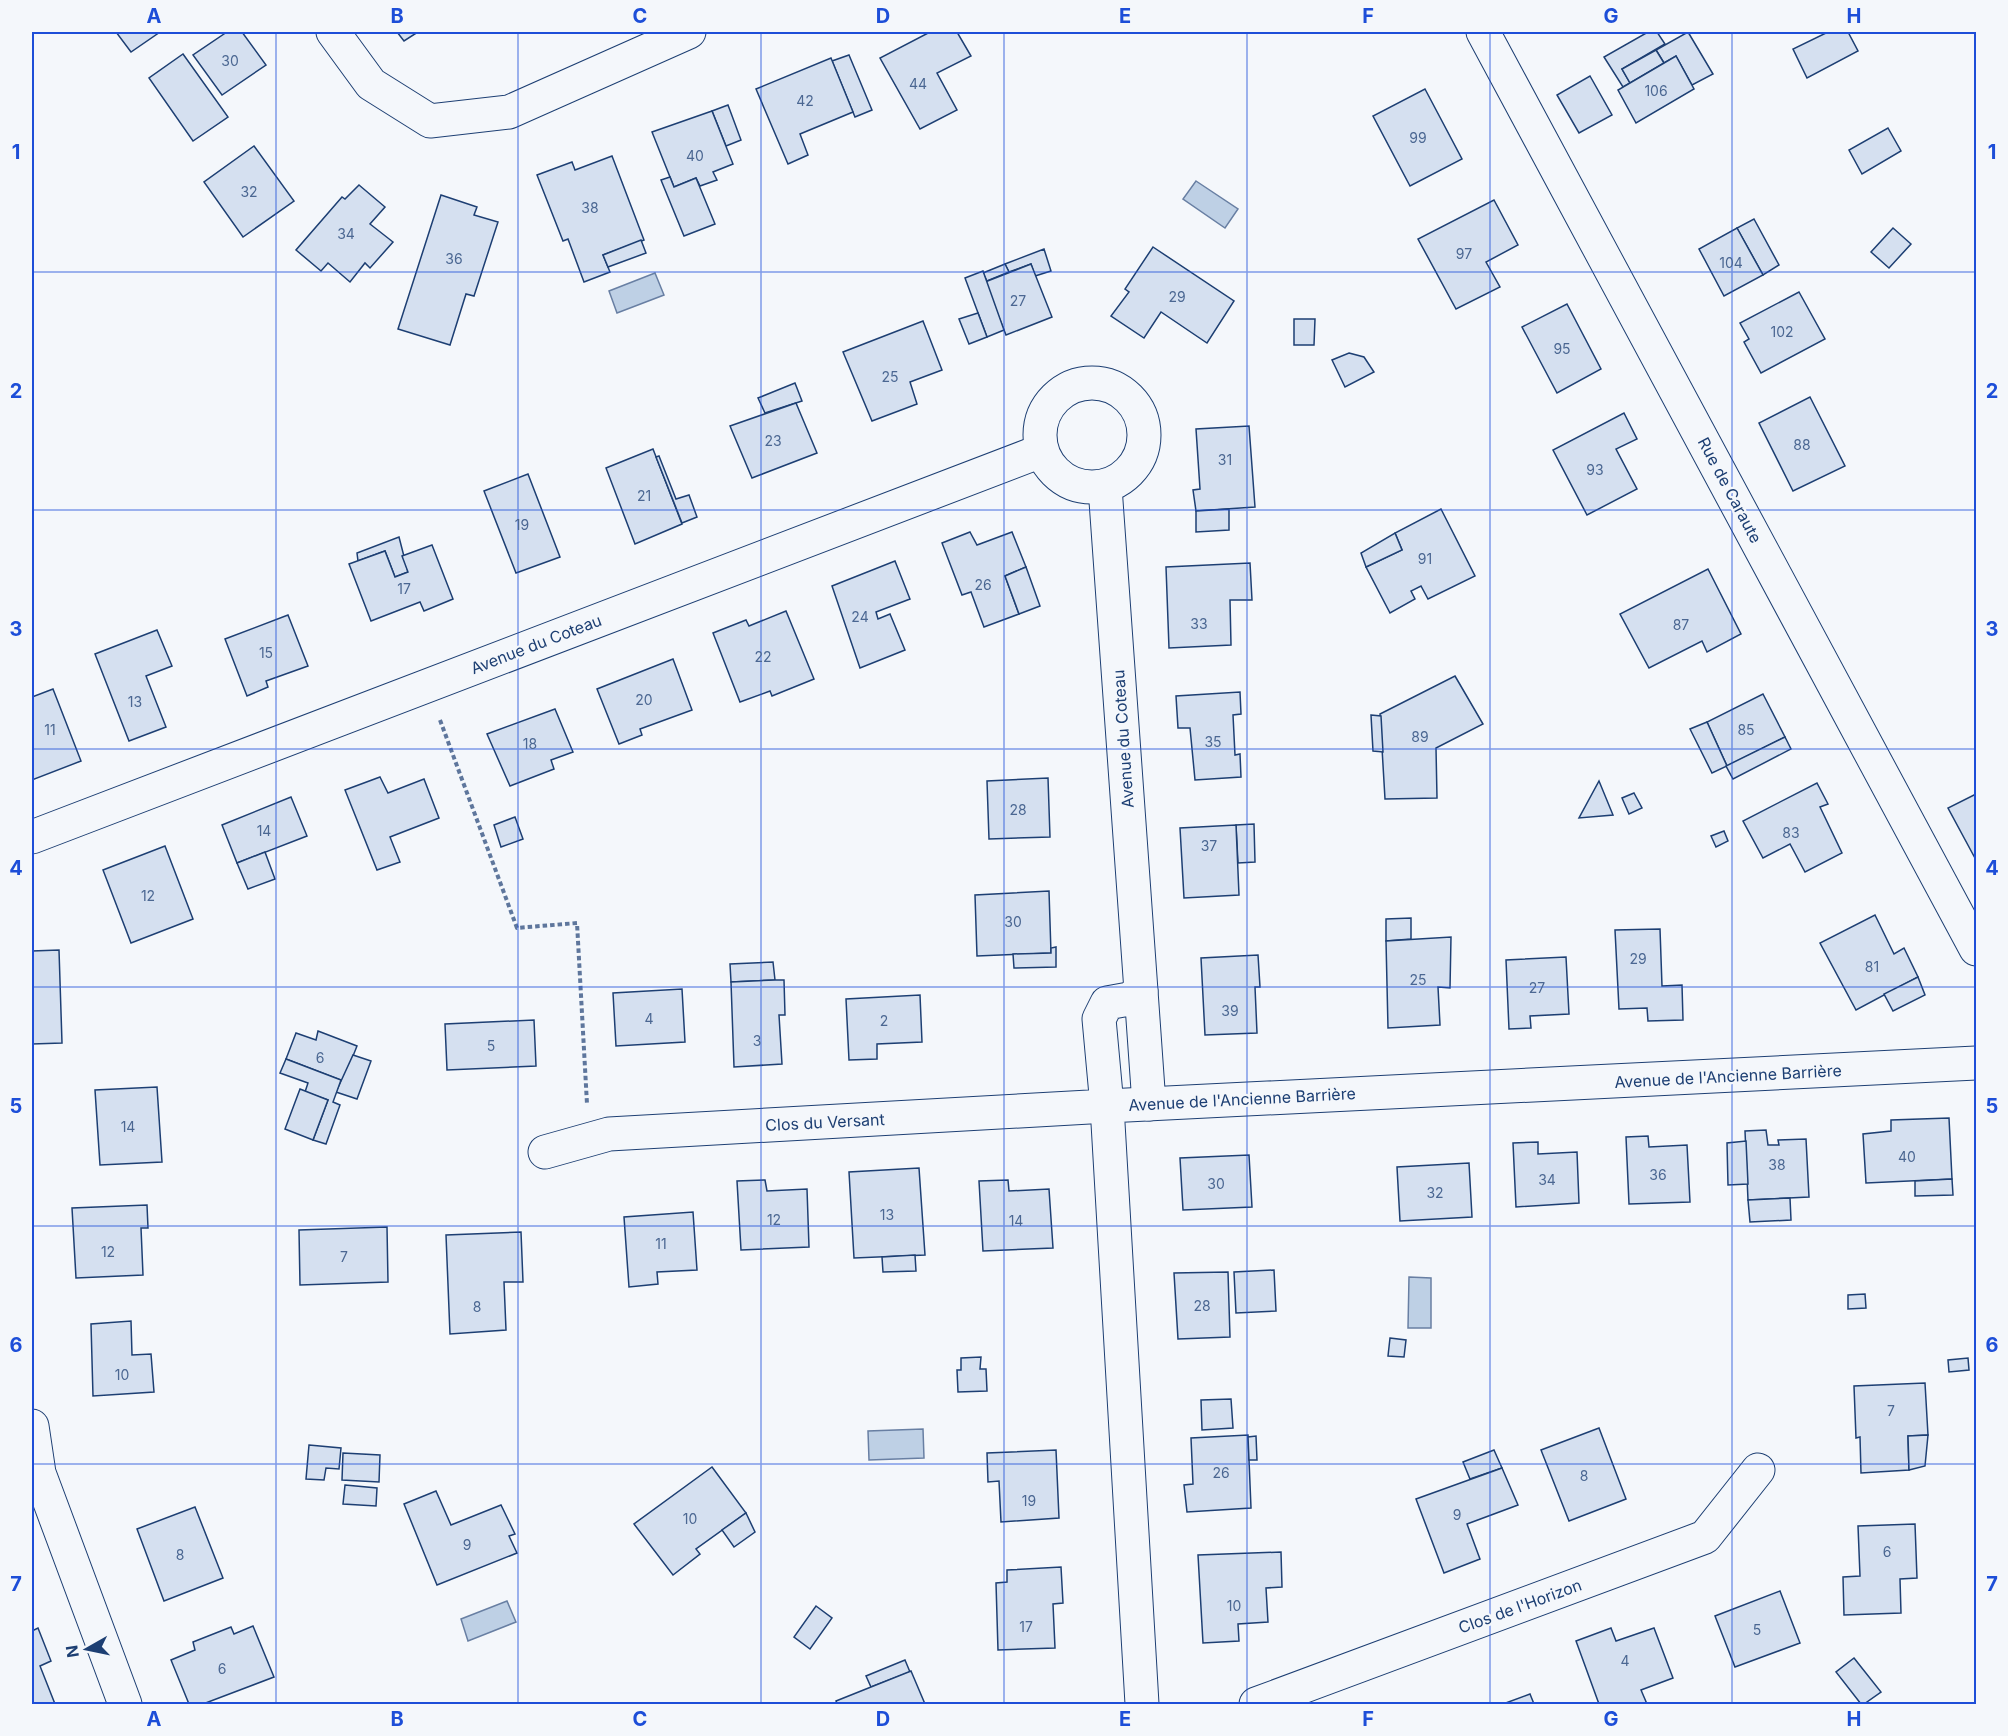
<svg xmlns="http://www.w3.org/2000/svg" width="2008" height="1736" font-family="Inter,sans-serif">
<rect width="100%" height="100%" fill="#f4f7fb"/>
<g fill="#bed0e5" stroke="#687fa3" stroke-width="1.5">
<path d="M1196 181 1238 209 1225 228 1183 199Z"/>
<path d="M655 273 664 295 617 313 609 291Z"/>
<path d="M1409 1277 1431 1278V1328H1408Z"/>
<path d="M923 1429 924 1458 869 1460 868 1431Z"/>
<path d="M507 1601 516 1622 468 1641 461 1619Z"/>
</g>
<g fill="#d5e0f0" stroke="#1d3f73" stroke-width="1.5">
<path d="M116 32H160L131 52Z"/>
<path d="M227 32H242L266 65 222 95 193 55Z"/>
<path d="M397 32H418L404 41Z"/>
<path d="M930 32H957L971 56 937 73 957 110 920 129 880 58Z"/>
<path d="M1648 32H1657L1665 44 1622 69 1630 83 1623 87 1604 57Z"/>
<path d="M1688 32 1713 74 1692 85 1676 56 1664 63 1656 50Z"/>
<path d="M1828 32H1848L1858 51 1807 78 1793 49Z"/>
<path d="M1656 50 1664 63 1630 83 1622 69Z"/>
<path d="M183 54 228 117 193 141 149 78Z"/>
<path d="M849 55 872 110 855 117 832 61Z"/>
<path d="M1676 56 1694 89 1636 123 1618 90Z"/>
<path d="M831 58 853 112 800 134 808 155 788 164 756 89Z"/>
<path d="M1590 76 1612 115 1579 133 1557 95Z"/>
<path d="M1425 89 1462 159 1410 186 1373 116Z"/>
<path d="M728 105 741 140 726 146 712 111Z"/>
<path d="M712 111 733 164 713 172 717 180 700 186 696 178 674 187 652 132Z"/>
<path d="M1888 128 1901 151 1862 174 1849 150Z"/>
<path d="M254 146 294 201 243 237 204 182Z"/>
<path d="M612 156 644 240 603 255 610 272 584 282 568 239 563 241 537 175 572 162 575 170Z"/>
<path d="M670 177 674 187 696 178 715 224 684 236 661 180Z"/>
<path d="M359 185 385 207 370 224 393 242 370 268 365 263 350 282 328 263 321 271 296 250 342 197 345 199Z"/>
<path d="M441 195 477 207 474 215 498 222 474 296 466 294 450 345 398 329Z"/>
<path d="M1494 200 1518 245 1486 262 1500 287 1456 309 1418 239Z"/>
<path d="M1754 219 1779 265 1763 275 1737 228Z"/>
<path d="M1737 228 1763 275 1724 296 1699 249Z"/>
<path d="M1893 228 1911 244 1889 268 1871 252Z"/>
<path d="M641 240 646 253 608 267 603 255Z"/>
<path d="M1153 247 1234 301 1207 343 1161 312 1144 338 1111 316 1129 292 1125 289Z"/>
<path d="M1044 249 1051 271 1035 276 1031 264 1009 272 1005 264Z"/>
<path d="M1005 264 1009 272 987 281 983 273Z"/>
<path d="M1031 264 1052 317 1006 335 985 282Z"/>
<path d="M983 271 1004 330 987 337 965 278Z"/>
<path d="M1799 292 1825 339 1761 373 1744 342 1749 339 1740 323Z"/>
<path d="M1567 304 1601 369 1557 393 1522 327Z"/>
<path d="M978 313 987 337 969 344 959 319Z"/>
<path d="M1294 319H1315L1314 345H1294Z"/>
<path d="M923 321 942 370 910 382 917 404 872 421 843 352Z"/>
<path d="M1349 353 1364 357 1374 372 1345 387 1332 360Z"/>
<path d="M795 383 802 401 765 413 758 398Z"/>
<path d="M1810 397 1845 466 1793 491 1759 423Z"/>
<path d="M796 403 817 453 752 478 730 426Z"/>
<path d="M1624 413 1637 439 1616 449 1637 489 1587 515 1553 450Z"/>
<path d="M1249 426 1255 507 1196 511 1193 490 1200 489 1196 429Z"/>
<path d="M653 449 682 524 635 544 606 468Z"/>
<path d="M659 456 676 499 689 495 697 517 682 523 656 457Z"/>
<path d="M528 474 560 557 516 573 484 491Z"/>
<path d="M1229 509V530L1196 532V511Z"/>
<path d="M1441 509 1475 576 1428 599 1421 586 1411 591 1415 599 1390 613 1366 567 1402 550 1395 533Z"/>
<path d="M970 532 977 545 1012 532 1026 567 1005 576 1019 614 984 627 971 592 962 595 942 543Z"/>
<path d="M1395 533 1402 550 1366 567 1361 553Z"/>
<path d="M399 537 408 572 395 577 385 551 358 561 357 553Z"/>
<path d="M432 545 453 599 424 611 420 602 371 621 349 564 385 551 395 577 408 572 402 556Z"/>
<path d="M895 561 910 599 876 612 878 619 890 614 905 650 860 668 832 586Z"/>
<path d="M1250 563 1252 600H1230L1231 645 1169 648 1166 567Z"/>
<path d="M1026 567 1040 606 1019 614 1005 576Z"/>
<path d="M1708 569 1741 634 1707 652 1702 641 1649 668 1620 614Z"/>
<path d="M786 611 814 679 772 696 770 691 740 702 713 633 746 620 749 626Z"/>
<path d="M288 615 308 666 266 681 268 687 247 696 225 639Z"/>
<path d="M157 630 172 666 146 676 166 727 129 741 95 654Z"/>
<path d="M673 659 692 710 640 729 642 735 619 744 597 689Z"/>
<path d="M1455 676 1483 724 1436 748 1437 798 1385 799 1380 714Z"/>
<path d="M53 689 81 761 32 780V697Z"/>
<path d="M1240 692 1241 714 1233 715 1235 755 1240 754 1241 777 1195 780 1190 728H1178L1176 696Z"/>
<path d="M1763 694 1785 737 1727 766 1707 722Z"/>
<path d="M555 709 573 752 551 760 554 769 510 786 487 734Z"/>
<path d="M1371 715 1381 716 1383 752 1373 751Z"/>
<path d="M1707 722 1727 766 1712 773 1690 729Z"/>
<path d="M1785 737 1791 749 1733 779 1726 766Z"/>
<path d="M380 777 388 793 424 779 439 818 390 837 400 862 377 870 345 790Z"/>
<path d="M1048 778 1050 837 989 839 987 781Z"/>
<path d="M1599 781 1613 815 1579 818Z"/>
<path d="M1817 783 1828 804 1820 807 1842 853 1805 872 1790 844 1763 858 1743 821Z"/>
<path d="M1634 793 1642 808 1629 814 1622 798Z"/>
<path d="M1976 794V860L1948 808Z"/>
<path d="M291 797 307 836 237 863 222 825Z"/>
<path d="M515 817 523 839 501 847 494 825Z"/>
<path d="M1254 824 1255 862 1238 863 1236 825Z"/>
<path d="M1236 825 1239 895 1184 898 1180 828Z"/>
<path d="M1724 831 1728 841 1716 847 1711 836Z"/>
<path d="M165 846 193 919 131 943 103 870Z"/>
<path d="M265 852 275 879 248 889 237 863Z"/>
<path d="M1049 891 1051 953 977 956 975 895Z"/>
<path d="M1875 915 1894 954 1904 948 1918 977 1856 1010 1820 943Z"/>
<path d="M1411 918V939L1386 941V919Z"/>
<path d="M1660 929 1662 986 1682 985 1683 1020 1648 1021 1647 1008 1619 1009 1615 930Z"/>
<path d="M1451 937 1450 988 1438 987 1440 1025 1388 1028 1386 941Z"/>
<path d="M1056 947V967L1014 968 1013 954 1051 953V948Z"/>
<path d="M59 950 62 1043 32 1044V951Z"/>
<path d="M1258 955 1260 987H1255L1257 1033 1205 1035 1201 958Z"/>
<path d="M1566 957 1569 1014 1530 1016 1531 1028 1509 1029 1506 960Z"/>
<path d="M773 962 775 980 731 982 730 964Z"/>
<path d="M1918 977 1925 995 1893 1011 1884 994Z"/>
<path d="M775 980H784L785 1015H779L782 1064 734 1067 731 982Z"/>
<path d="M682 989 685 1042 616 1046 613 993Z"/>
<path d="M920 995 922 1042 877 1044V1059L849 1060 846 999Z"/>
<path d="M534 1020 536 1066 447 1070 445 1024Z"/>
<path d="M318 1031 357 1046 343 1081 286 1059 296 1033 316 1040Z"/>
<path d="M353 1055 371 1061 357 1099 336 1092Z"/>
<path d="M286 1059 341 1080 333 1102 340 1105 326 1144 313 1140 328 1100 305 1092 308 1083 280 1073Z"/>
<path d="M157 1087 162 1162 100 1165 95 1090Z"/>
<path d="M300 1089 328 1100 313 1140 285 1129Z"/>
<path d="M1949 1118 1952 1179 1866 1183 1863 1134 1891 1131V1120Z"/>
<path d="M1766 1130 1768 1145H1779L1778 1140 1806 1139 1809 1197 1748 1200 1745 1131Z"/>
<path d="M1648 1136 1649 1147 1687 1145 1690 1202 1629 1204 1626 1137Z"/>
<path d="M1746 1141 1748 1184 1728 1185 1727 1143Z"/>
<path d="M1538 1142V1154L1577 1152 1579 1203 1516 1207 1513 1143Z"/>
<path d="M1249 1155 1252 1207 1183 1210 1180 1158Z"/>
<path d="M1469 1163 1472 1217 1400 1221 1397 1167Z"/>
<path d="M919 1168 925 1255 854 1258 849 1172Z"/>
<path d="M1952 1179 1953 1195 1915 1196V1181Z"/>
<path d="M765 1180 767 1191 807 1189 809 1247 741 1250 737 1181Z"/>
<path d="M1008 1180 1009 1191 1049 1189 1053 1248 983 1251 979 1181Z"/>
<path d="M1790 1198 1791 1220 1750 1222 1748 1200Z"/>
<path d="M147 1205 148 1228H141L143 1275 76 1278 72 1208Z"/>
<path d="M693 1212 697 1270 657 1272 658 1284 629 1287 624 1217Z"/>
<path d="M387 1227 388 1282 300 1285 299 1230Z"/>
<path d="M521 1232 523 1282H504L506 1330 450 1334 446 1235Z"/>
<path d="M915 1255 916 1271 883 1272 882 1257Z"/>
<path d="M1274 1270 1276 1311 1236 1313 1234 1272Z"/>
<path d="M1228 1272 1230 1337 1178 1339 1174 1273Z"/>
<path d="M1865 1294 1866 1308 1848 1309V1295Z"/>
<path d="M131 1321 132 1355 151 1354 154 1392 93 1396 91 1324Z"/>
<path d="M1390 1338 1406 1340 1404 1357 1388 1356Z"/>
<path d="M981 1357 980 1369H986L987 1391 958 1392 957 1370H961V1358Z"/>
<path d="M1968 1358 1969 1370 1949 1372 1948 1360Z"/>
<path d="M1925 1383 1928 1435 1908 1436 1909 1470 1861 1473 1860 1437 1856 1438 1854 1386Z"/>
<path d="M1231 1399 1233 1428 1202 1430 1201 1400Z"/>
<path d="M1599 1428 1626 1499 1569 1521 1541 1450Z"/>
<path d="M1248 1435 1251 1508 1187 1512 1184 1485 1193 1484 1191 1438Z"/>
<path d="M1928 1435 1925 1466 1909 1470 1908 1436Z"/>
<path d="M1256 1436 1257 1460H1249L1248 1437Z"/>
<path d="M309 1445 341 1448 339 1469 326 1468 324 1480 306 1479Z"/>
<path d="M1056 1450 1059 1518 1001 1522 999 1481 988 1482 987 1453Z"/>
<path d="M1494 1450 1502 1468 1470 1479 1463 1462Z"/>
<path d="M343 1453 380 1455 379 1482 342 1480Z"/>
<path d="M712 1467 746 1513 696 1549 700 1554 673 1575 634 1524Z"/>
<path d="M1502 1468 1518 1505 1467 1524 1480 1559 1444 1573 1416 1499Z"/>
<path d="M345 1485 377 1488 376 1506 343 1504Z"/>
<path d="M436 1491 451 1525 501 1505 515 1534 509 1536 517 1553 437 1585 404 1504Z"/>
<path d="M195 1507 223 1578 164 1601 137 1529Z"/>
<path d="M746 1513 755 1532 734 1547 722 1530Z"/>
<path d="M1915 1524 1917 1578 1900 1579 1901 1613 1844 1615 1843 1577 1860 1576 1858 1526Z"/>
<path d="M1281 1552 1282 1587 1266 1588 1268 1622 1238 1624 1239 1641 1203 1643 1198 1555Z"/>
<path d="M1061 1567 1063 1603 1053 1604 1055 1648 998 1650 996 1583 1007 1582V1570Z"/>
<path d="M1780 1591 1800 1643 1735 1667 1715 1616Z"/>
<path d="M816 1606 832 1618 810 1649 794 1637Z"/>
<path d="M253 1626 274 1677 203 1704H189L171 1660 195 1650 193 1642 231 1627 234 1634Z"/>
<path d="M38 1628 51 1661 40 1666 55 1704H32V1631Z"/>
<path d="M1611 1628 1616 1641 1654 1628 1673 1678 1641 1690 1647 1704H1599L1576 1641Z"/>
<path d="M1854 1658 1881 1692 1864 1704H1861L1836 1672Z"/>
<path d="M905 1660 910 1672 871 1687 866 1676Z"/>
<path d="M911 1671 925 1704H837L836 1701Z"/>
<path d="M1530 1694 1534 1704H1503Z"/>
</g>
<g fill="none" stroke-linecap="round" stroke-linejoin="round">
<g stroke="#1d3f73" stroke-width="35">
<g id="minor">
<path d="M333 32 371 84 430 121 509 112 689 32"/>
<path d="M1483 32 1976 949"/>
<circle cx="1092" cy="435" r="52"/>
<path d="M1105 487 1141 991"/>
<path d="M32 837 1041 451"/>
<path d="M545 1152 609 1134 1107 1106 1099 1019 1107 1003 1129 999 1141 991 1149 1104"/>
<path d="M32 1426 39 1473 125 1704"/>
<path d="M1142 1704 1107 1106 1976 1063"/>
<path d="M1256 1704 1705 1537 1758 1470"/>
</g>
</g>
<path stroke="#5e769c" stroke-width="4" stroke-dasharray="4.5 3" stroke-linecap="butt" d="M440 720 517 928 577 923 587 1104"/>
<use href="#minor" stroke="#f4f7fb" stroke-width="33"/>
</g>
<path fill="none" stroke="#1d4ed8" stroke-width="1.5" stroke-opacity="0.55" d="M276 32V1704M518 32V1704M761 32V1704M1004 32V1704M1247 32V1704M1490 32V1704M1732 32V1704M32 272H1976M32 510H1976M32 749H1976M32 987H1976M32 1226H1976M32 1464H1976"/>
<g text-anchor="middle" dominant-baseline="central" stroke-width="4.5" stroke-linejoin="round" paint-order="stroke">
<g font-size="14" fill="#4b6792">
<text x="230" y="60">30</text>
<text x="918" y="83">44</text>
<text x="1656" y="90">106</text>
<text x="805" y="100">42</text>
<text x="1418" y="137">99</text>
<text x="695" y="155">40</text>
<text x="249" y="191">32</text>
<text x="590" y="207">38</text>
<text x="346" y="233">34</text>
<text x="1464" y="253">97</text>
<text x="454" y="258">36</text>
<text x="1731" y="262">104</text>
<text x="1177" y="296">29</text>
<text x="1018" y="300">27</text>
<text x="1782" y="331">102</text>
<text x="1562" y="348">95</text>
<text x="890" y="376">25</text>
<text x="773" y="440">23</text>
<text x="1802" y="444">88</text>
<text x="1225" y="459">31</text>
<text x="1595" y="469">93</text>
<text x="644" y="495">21</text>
<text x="522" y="524">19</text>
<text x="1425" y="558">91</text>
<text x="983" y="584">26</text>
<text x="404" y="588">17</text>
<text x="860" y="616">24</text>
<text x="1199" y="623">33</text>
<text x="1681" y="624">87</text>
<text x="266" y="652">15</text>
<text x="763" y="656">22</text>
<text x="644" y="699">20</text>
<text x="135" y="701">13</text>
<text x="50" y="729">11</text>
<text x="1746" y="729">85</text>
<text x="1420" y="736">89</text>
<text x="1213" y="741">35</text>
<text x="530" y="743">18</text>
<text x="1018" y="809">28</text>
<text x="264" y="830">14</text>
<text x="1791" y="832">83</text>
<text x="1209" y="845">37</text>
<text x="148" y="895">12</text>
<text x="1013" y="921">30</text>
<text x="1638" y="958">29</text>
<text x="1872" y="966">81</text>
<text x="1418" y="979">25</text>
<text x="1537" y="987">27</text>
<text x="1230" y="1010">39</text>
<text x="649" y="1018">4</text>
<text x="884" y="1020">2</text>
<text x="757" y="1040">3</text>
<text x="491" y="1045">5</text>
<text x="320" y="1057">6</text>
<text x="128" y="1126">14</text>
<text x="1907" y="1156">40</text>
<text x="1777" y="1164">38</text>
<text x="1658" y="1174">36</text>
<text x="1547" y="1179">34</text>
<text x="1216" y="1183">30</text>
<text x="1435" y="1192">32</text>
<text x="887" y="1214">13</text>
<text x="774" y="1219">12</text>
<text x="1016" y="1220">14</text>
<text x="661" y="1243">11</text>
<text x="108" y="1251">12</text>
<text x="344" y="1256">7</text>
<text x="1202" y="1305">28</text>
<text x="477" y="1306">8</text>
<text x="122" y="1374">10</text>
<text x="1891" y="1410">7</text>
<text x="1221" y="1472">26</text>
<text x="1584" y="1475">8</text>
<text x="1029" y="1500">19</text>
<text x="1457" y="1514">9</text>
<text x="690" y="1518">10</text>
<text x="467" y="1544">9</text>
<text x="1887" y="1551">6</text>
<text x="180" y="1554">8</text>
<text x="1234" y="1605">10</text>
<text x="1026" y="1626">17</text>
<text x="1757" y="1629">5</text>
<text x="1625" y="1660">4</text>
<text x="222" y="1668">6</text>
</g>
<g font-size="16" fill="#1d3f73" stroke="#f4f7fb">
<text transform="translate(1730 490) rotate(62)">Rue de Caraute</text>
<text transform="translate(536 644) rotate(-21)">Avenue du Coteau</text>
<text transform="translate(1123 739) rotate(-94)">Avenue du Coteau</text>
<text transform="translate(1728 1076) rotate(-3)">Avenue de l'Ancienne Barrière</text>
<text transform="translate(1242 1099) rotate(-3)">Avenue de l'Ancienne Barrière</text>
<text transform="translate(825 1122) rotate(-3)">Clos du Versant</text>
<text transform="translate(1520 1606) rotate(-20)">Clos de l'Horizon</text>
</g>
</g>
<rect width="2008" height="1736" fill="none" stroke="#f4f7fb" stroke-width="66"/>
<g transform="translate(87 1649) rotate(261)" stroke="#f4f7fb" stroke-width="4.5" paint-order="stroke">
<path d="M0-4.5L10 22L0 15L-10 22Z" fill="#1d3f73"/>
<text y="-9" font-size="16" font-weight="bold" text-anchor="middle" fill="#1d3f73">N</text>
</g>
<rect x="33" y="33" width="1942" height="1670" fill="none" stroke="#1d4ed8" stroke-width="2"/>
<g font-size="20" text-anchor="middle" font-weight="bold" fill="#1d4ed8">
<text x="154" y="23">A</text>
<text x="397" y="23">B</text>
<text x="640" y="23">C</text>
<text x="883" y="23">D</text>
<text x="1125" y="23">E</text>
<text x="1368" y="23">F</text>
<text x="1611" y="23">G</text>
<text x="1854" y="23">H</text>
<text x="16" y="159">1</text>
<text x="1992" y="159">1</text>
<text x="16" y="398">2</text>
<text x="1992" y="398">2</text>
<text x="16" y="636">3</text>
<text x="1992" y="636">3</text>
<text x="16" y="875">4</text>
<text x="1992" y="875">4</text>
<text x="16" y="1113">5</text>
<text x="1992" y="1113">5</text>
<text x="16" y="1352">6</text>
<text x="1992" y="1352">6</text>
<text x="16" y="1591">7</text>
<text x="1992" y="1591">7</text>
<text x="154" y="1726">A</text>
<text x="397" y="1726">B</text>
<text x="640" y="1726">C</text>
<text x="883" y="1726">D</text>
<text x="1125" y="1726">E</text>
<text x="1368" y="1726">F</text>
<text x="1611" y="1726">G</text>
<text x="1854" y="1726">H</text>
</g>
</svg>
